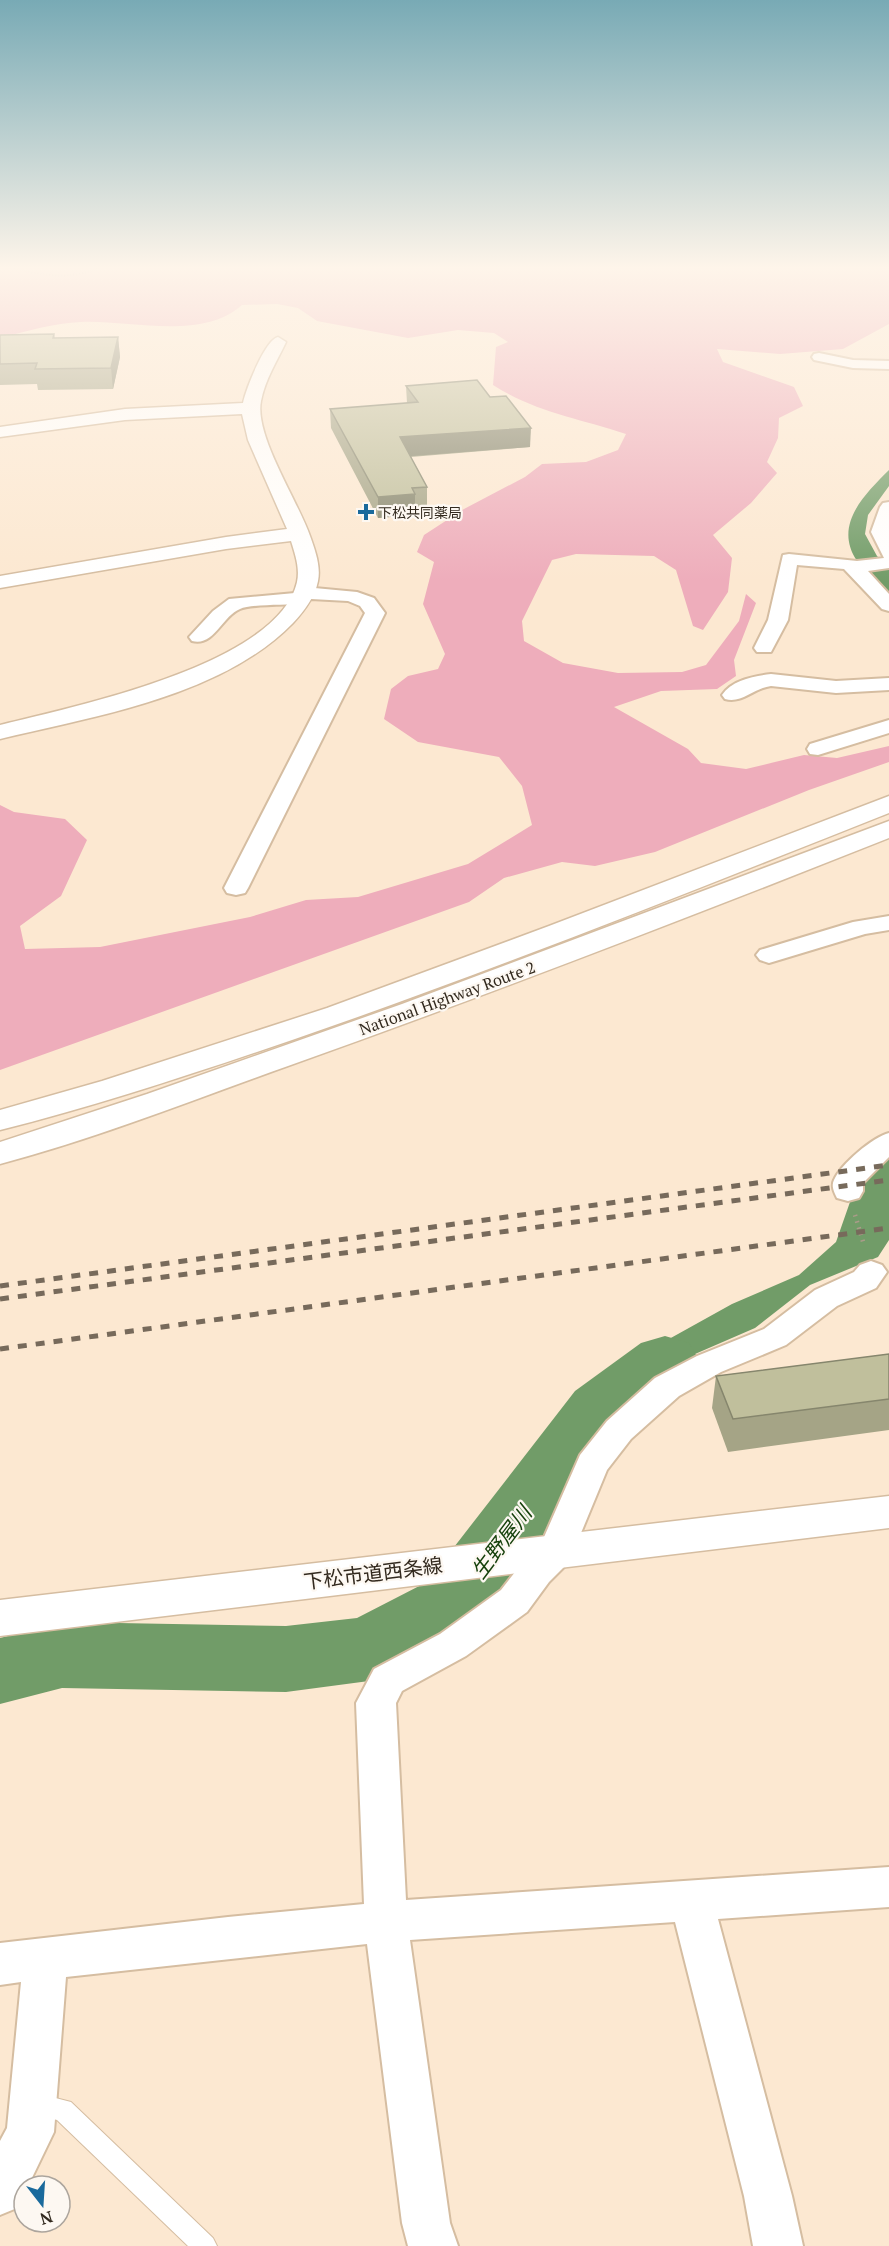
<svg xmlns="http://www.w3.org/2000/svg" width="889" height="2246" font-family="'PT Serif','Noto Sans JP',serif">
<rect width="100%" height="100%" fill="#fce8d1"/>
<path fill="#eeadbb" d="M0 267H889V324L843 349 780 354 717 349 723 362 794 387 803 406 779 418 778 438 767 462 777 473 751 503 713 535 732 558 728 592 703 630 693 626 676 570 654 556 576 554 552 560 522 621 524 641 563 663 618 673 682 672 706 665 739 621 746 594 756 603 734 660 736 676 717 689 661 691 614 707 688 749 701 763 746 769 804 755 837 758 889 746V762L809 790 655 852 595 866 562 862 504 878 469 902 0 1070V805L14 812 65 819 87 840 61 896 20 926 25 949 100 947 250 917 306 900 358 897 468 864 532 825 522 786 499 757 418 742 384 719 391 689 408 676 438 669 445 654 423 604 434 562 417 552 424 535 464 509 525 477 542 464 586 462 618 450 626 434C578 418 537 413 493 385L496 347 508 342 494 333 458 330 408 338 317 321 298 308 277 304 242 305C202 341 131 320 81 322 54 323 27 331 0 338Z"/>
<g fill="#719c68">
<path d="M889 470V486L868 515 865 534 877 556 889 568V596C879 585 866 574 857 561 833 525 864 495 889 470Z"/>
<path d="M889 1155V1240L878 1257 810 1285 755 1328 672 1364 600 1409 630 1366 669 1339 732 1304 799 1275 836 1242 850 1202 870 1172Z"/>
</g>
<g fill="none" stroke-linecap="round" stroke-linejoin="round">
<path fill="#719c68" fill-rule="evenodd" d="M665 1336 689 1343 699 1360 689 1377 625 1427 481 1626 397 1672 369 1681 286 1692 62 1688 0 1704V1638L62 1622 286 1626 357 1618 427 1582 575 1391 641 1343Z"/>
<g stroke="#d5bda1" stroke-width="2">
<path id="lane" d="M40 2094 71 2102 213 2238 217 2246H188L57 2120 32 2113 29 2105 32 2097Z"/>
</g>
<g stroke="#d5bda1" stroke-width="4">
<g id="street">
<path d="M819 353 853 360 889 361V369L853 368 814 360 812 357 814 354Z"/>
<path d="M889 502V568L868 571 889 594V611L882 609 844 569 797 565 788 620 771 652H757L754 648 768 620 783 555 789 554 857 561 884 558 871 532 880 507 883 503Z"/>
<path d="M304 587 357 592 374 598 385 613 248 888 245 893 236 895 227 893 224 888 365 613 360 606 348 601 311 599 302 604C288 605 251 604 240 609 222 616 214 647 192 641L189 637 213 611 229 599 295 593 297 589Z"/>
<path d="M771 674 836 681 889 678V690L836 693 771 686C754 688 742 704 725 699L722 695C732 680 754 676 771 674Z"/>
<path d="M889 720V733L818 755 810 754 807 749 810 744Z"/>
<path d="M889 916V930L865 934 769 963 760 960 756 955 760 950 853 922Z"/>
<path d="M889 1133V1157L863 1183V1191L859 1198 848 1201 837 1198C834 1192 831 1186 834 1180 841 1164 873 1137 889 1133Z"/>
<path d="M871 1261 882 1265 887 1272 876 1288 837 1306 786 1345 721 1372 679 1396 631 1439 607 1470 569 1562 549 1582 527 1612 466 1656 402 1691 396 1703 406 1900 889 1867V1907L718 1919 792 2196 803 2246H753L744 2196 675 1922 410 1940 450 2223 458 2246H408L402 2223 367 1944 66 1977 54 2132 28 2186H24V2194L17 2208 0 2215V2141L7 2128 21 1982 0 1985V1943L228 1917 364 1904 356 1703 374 1669 440 1634 501 1590 523 1562 541 1544 580 1455 607 1421 655 1378 697 1356 764 1329 815 1290 854 1272 860 1265Z"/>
</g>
</g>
<g stroke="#d5bda1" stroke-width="3">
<g id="secondary">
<path d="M278 337 286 342C277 361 265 380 261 401 254 435 298 501 310 536 315 550 321 566 318 581 315 597 304 611 293 623 222 696 96 716 0 739V725C72 707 278 665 297 582 300 568 295 554 291 541L226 549 0 588V576L226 537 287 529 248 440 242 414 125 420 0 437V427L125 409 243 403C246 389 265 340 278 337Z"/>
<path d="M889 1496V1528L0 1636V1600Z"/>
</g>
</g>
<g stroke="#d5bda1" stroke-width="3">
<g id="highway">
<path d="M889 796V813C692 891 495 970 295 1039 198 1072 99 1105 0 1130V1110L102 1081 327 1008 549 926Z"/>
<path d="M889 821V838C690 917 490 994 288 1066 193 1100 98 1138 0 1164V1142L147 1094 402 1004Z"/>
</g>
</g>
<path stroke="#aa9b89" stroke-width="2" stroke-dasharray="1 2" stroke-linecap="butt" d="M8 267C38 274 70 282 99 267"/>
<path stroke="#aa9b89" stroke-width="4.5" stroke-dasharray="1.5 5" stroke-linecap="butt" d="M855 1215 864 1245"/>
<use href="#lane" fill="#fff" fill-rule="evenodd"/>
<use href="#street" fill="#fff" fill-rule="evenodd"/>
<use href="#secondary" fill="#fff" fill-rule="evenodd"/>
<use href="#highway" fill="#fff" fill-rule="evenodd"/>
<g stroke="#776a5b" stroke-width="5" stroke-dasharray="9 9" stroke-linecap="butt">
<path d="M0 1286 889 1165"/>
<path d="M0 1299 889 1180"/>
<path d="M0 1349 889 1228"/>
</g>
</g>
<g fill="#a5a486">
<path d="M54 334 55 338 118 337 120 357 113 389 38 390 37 384 0 385V335Z"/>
<path d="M406 386 530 447 411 457 427 487V507L415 508V515L378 518 331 428 330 409 407 403Z"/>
<path d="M889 1354V1430L728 1452 712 1408 716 1376Z"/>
</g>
<g fill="#86866d">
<path d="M118 337 120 357 113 389 111 368Z"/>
<path d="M531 428 530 447 400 457V437Z"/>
<path d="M415 494V515L378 518V497Z"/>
</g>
<g fill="#c0bf9c" stroke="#86866d" stroke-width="1.5">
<path d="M54 334 53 338 118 337 111 368 35 369 37 363 0 364V335Z"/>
<path d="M477 380 490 397 506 396 531 428 400 437 427 487 412 488 415 494 378 497 330 409 418 402 406 386Z"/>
<path d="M889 1354V1399L733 1419 716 1376Z"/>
</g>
<linearGradient id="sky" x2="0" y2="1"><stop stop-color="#78aab5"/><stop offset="0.46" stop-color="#fef5ea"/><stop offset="1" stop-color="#fef5ea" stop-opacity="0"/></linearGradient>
<rect width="889" height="582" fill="url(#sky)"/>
<path fill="#1a6a9c" stroke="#fdf8f2" stroke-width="2" d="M363 503h6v6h6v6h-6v6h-6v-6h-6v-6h6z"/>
<g text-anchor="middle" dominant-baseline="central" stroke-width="4.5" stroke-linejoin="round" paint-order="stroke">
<g font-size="14" fill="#32291e" stroke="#fdf8f2" text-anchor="start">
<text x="378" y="512">下松共同薬局</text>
</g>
<g font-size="16" fill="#32291e" stroke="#fdf8f2">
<text transform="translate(447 998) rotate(-20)">National Highway Route 2</text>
</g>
<g font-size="20" fill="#32291e" stroke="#fdf8f2">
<text transform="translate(373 1573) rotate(-7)">下松市道西条線</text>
</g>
<g font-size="21" font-style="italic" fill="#16410c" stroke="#fdf8f2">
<text transform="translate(501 1542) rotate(-53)">生野屋川</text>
</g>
</g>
<g transform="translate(42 2204) rotate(163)"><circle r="28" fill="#fdf8f2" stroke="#aca59d" stroke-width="1.5"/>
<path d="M0-4.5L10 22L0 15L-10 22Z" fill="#1a6a9c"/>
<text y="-9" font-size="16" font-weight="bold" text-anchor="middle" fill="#32291e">N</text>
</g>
</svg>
